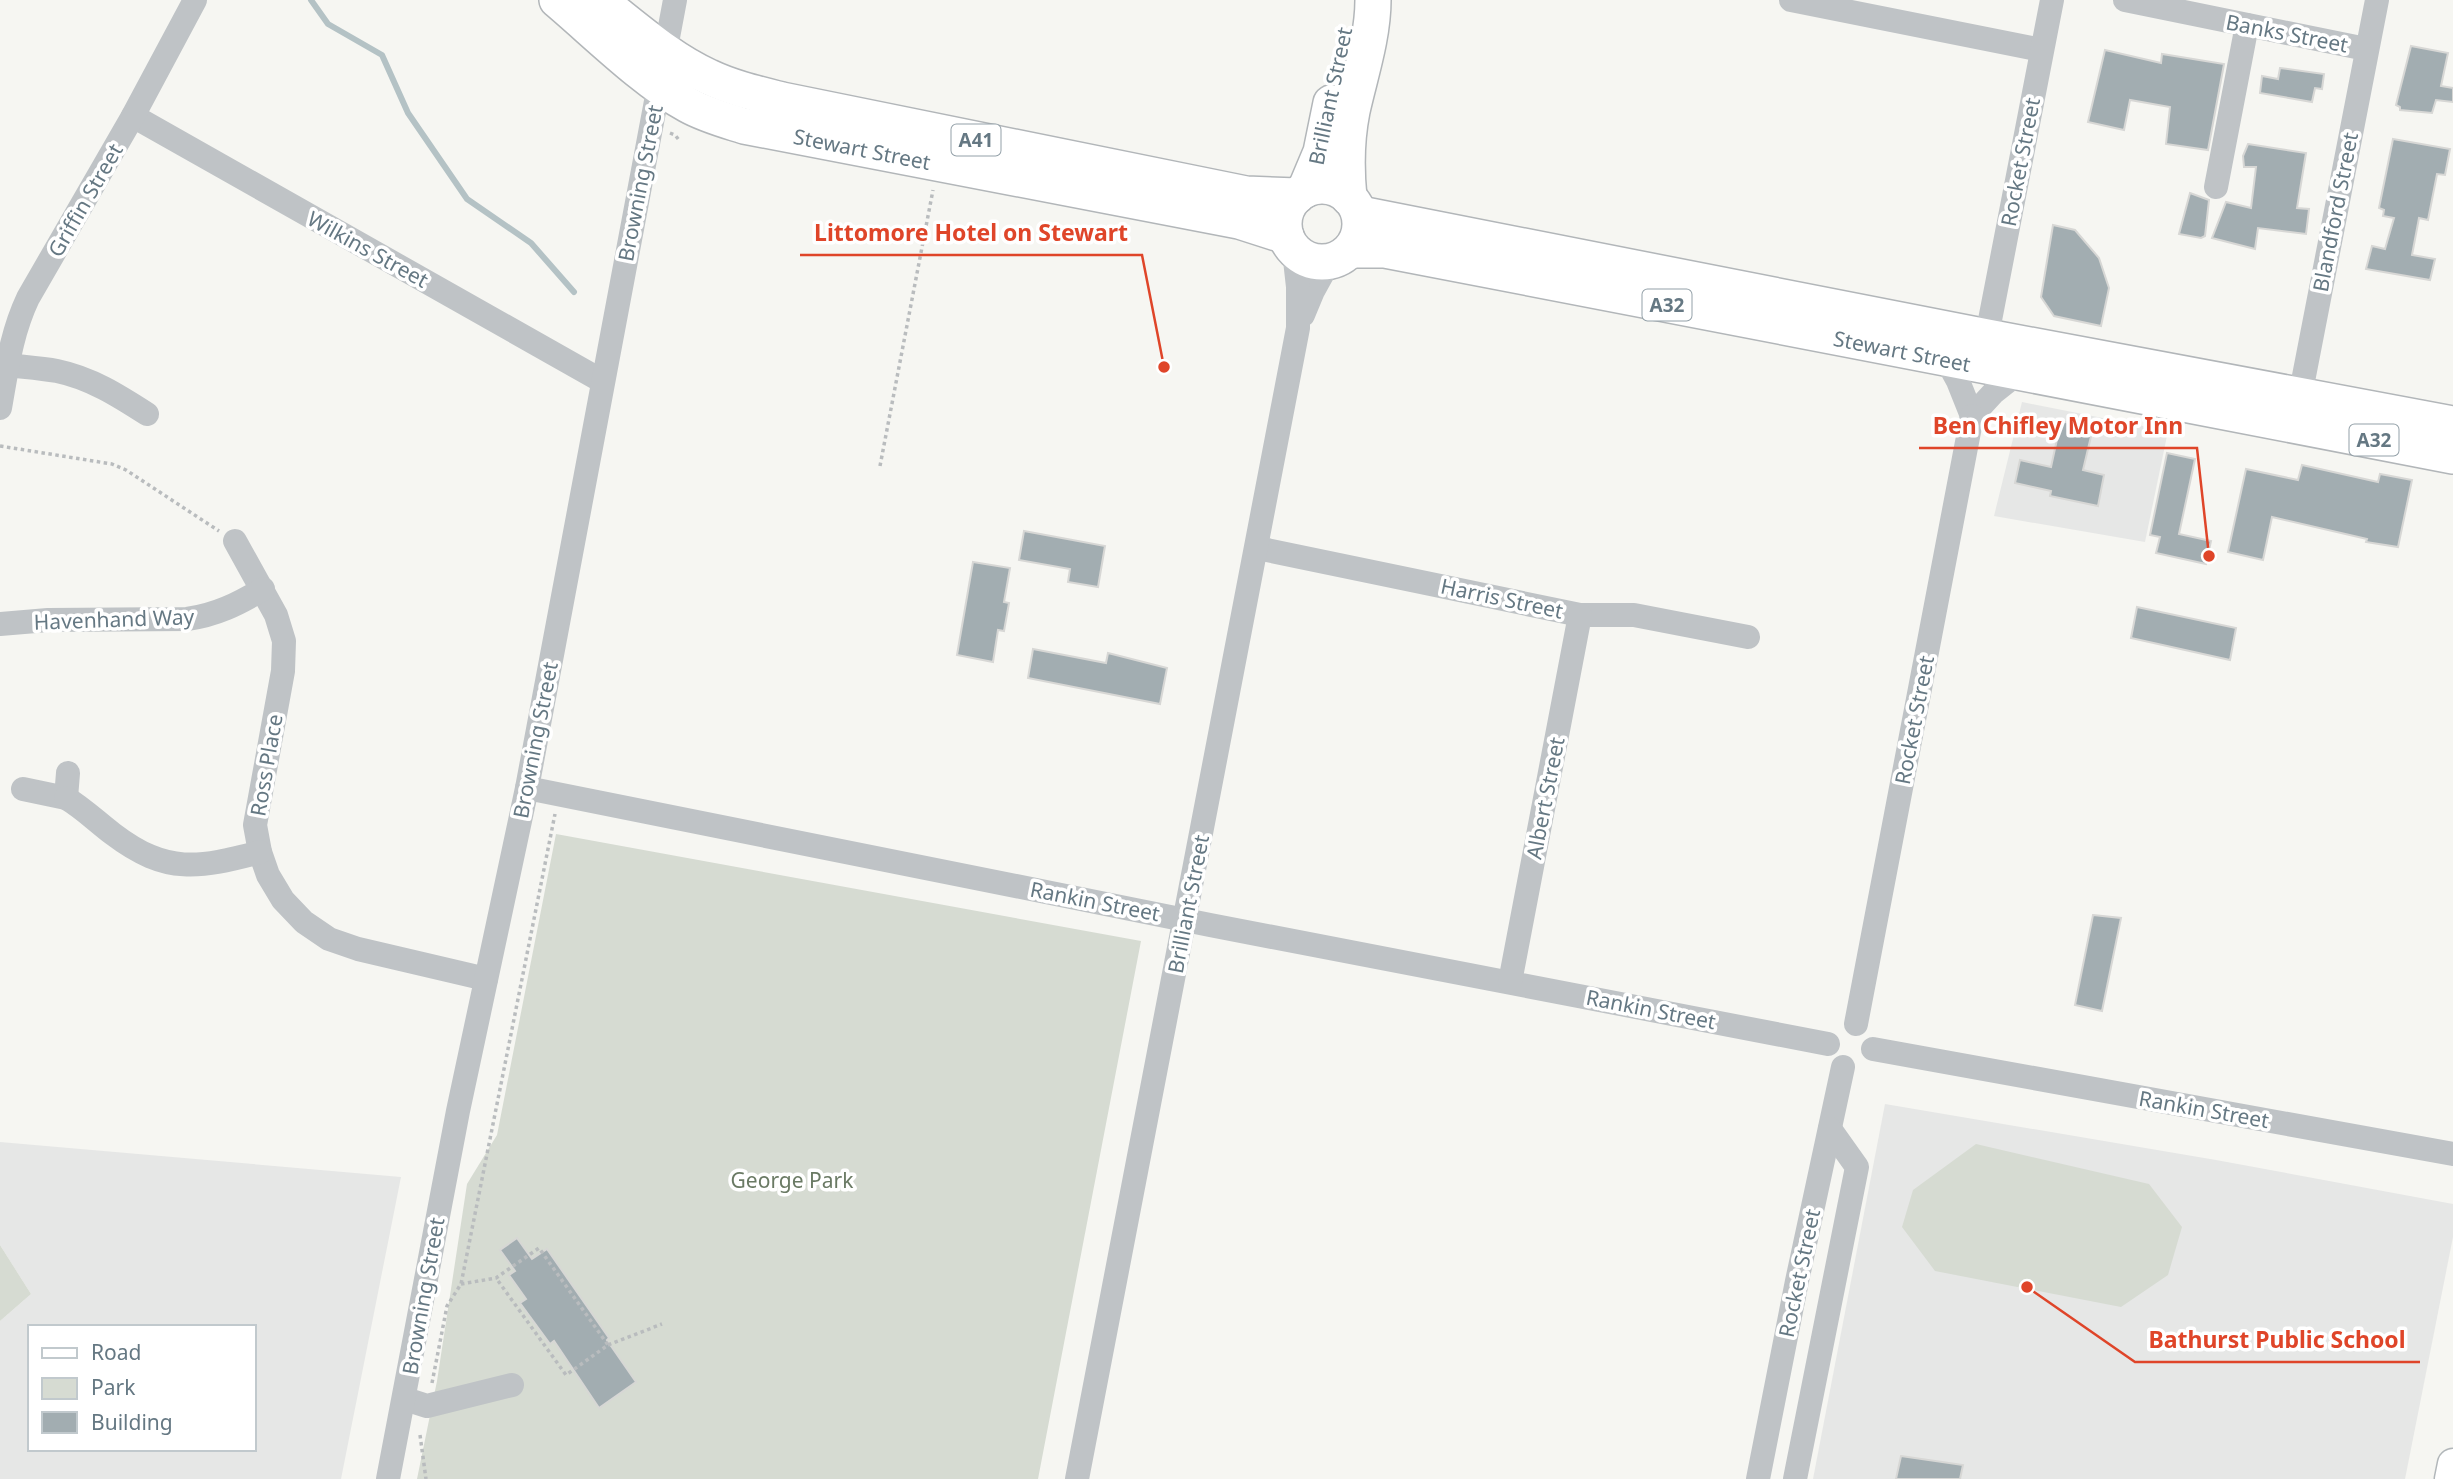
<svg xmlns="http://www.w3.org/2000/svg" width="2453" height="1479" font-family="'Noto Sans',sans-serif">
<rect width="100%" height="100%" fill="#f6f6f2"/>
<g fill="#e6e7e6" fill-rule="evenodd">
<path d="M2022 402 2168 431 2145 542 1994 516Z"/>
<path d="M1885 1104 2216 1160 2453 1204V1237L2405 1479H1813Z"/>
<path d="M0 1142 401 1177 341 1479H0V1321L31 1294 0 1245ZM30 1327H254V1449H30Z"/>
</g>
<g fill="#d6dbd2">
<path d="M556 834 1141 941 1038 1479H417L437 1381 467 1184 497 1135Z"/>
<path d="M1976 1144 2149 1184 2182 1227 2168 1275 2121 1307 1935 1271 1902 1227 1913 1190Z"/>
<path d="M0 1245 31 1294 0 1321Z"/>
</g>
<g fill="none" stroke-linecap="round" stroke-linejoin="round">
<path stroke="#b4c2c5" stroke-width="6" d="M311 0 328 24 382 55 408 113 467 199 531 243 574 292"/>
</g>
<g fill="#a2adb1" stroke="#d7d7d5" stroke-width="2">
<path d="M2411 46 2448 53 2441 86 2453 88V102L2436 100 2432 113 2400 110V107L2396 105Z"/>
<path d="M2105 50 2161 63 2162 54 2224 64 2208 150 2166 144 2170 107 2130 100 2124 130 2088 122Z"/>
<path d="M2280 68 2324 74 2322 89 2315 88 2312 102 2260 93 2262 76 2278 79Z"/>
<path d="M2393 139 2450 149 2445 175 2437 174 2428 220 2419 218 2412 255 2435 259 2430 280 2366 269 2372 246 2385 249 2394 218 2383 216 2384 210 2379 208Z"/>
<path d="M2248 144 2306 153 2297 208 2309 209 2306 234 2258 228 2255 249 2212 238 2226 202 2251 208 2256 167H2244L2243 156Z"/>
<path d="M2190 193 2209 200 2205 236 2201 238 2179 234Z"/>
<path d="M2053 225 2075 230 2099 258 2109 288 2101 326 2054 316 2041 297Z"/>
<path d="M2061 421 2093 428 2083 470 2104 475 2098 506 2050 496 2051 491 2015 483 2020 460 2051 467Z"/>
<path d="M2167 453 2195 459 2179 534 2211 541 2206 564 2156 553 2160 537 2150 535Z"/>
<path d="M2302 465 2378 482 2380 474 2412 480 2398 547 2366 542 2367 539 2272 517 2263 560 2228 552 2246 469 2298 480Z"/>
<path d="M1024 531 1105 546 1098 587 1068 582 1070 569 1019 560Z"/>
<path d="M973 562 1010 568 1004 602 1009 603 1004 631 998 630 993 662 957 655Z"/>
<path d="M2137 607 2236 628 2230 660 2131 638Z"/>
<path d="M1033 649 1106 663 1108 653 1167 668 1160 704 1028 678Z"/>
<path d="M2093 915 2121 918 2102 1011 2075 1005Z"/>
<path d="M517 1238 532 1259 547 1249 609 1338 607 1340 636 1382 599 1408 554 1341 550 1344 520 1303 526 1299 509 1275 515 1271 500 1250Z"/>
<path d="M1901 1456 1963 1465 1960 1479H1896Z"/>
</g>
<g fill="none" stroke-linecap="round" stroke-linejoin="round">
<g stroke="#b2b7ba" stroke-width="33">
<path id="major" d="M2450 1479 2453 1464"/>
</g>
<g stroke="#b2b6b9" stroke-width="38">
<g id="highway">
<path d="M557 0C596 33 644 81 688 105 706 115 725 120 744 126L1239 221 1286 236"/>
<path d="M599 0C634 27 669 59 709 77 732 88 758 94 782 100L1246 194 1297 196"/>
<circle cx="1322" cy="224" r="38"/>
<path d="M1305 190 1321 152 1331 103"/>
<path d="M1349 198C1346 168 1346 141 1352 111 1360 75 1373 37 1373 0"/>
<path d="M1360 214 1987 337 2453 424"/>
<path d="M1351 250H1385L2453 456"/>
</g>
</g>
<g stroke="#b9bcbe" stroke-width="3.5" stroke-dasharray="3.5 3.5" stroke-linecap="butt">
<path d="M670 133 675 135 679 140"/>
<path d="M0 446 112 464 126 470 219 531"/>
<path d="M880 466 933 190"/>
<path d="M461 1284 496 1278 539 1248 608 1345 566 1375 496 1278"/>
<path d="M608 1345 662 1324"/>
<path d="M432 1383 447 1306 461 1284 555 814"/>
<path d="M420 1435 426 1479"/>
</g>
<g stroke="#bfc3c6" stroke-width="24">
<path d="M1791 0 2041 50"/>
<path d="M2125 0 2366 49"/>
<path d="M133 116 602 381"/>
<path d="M2216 187 2247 25"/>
<path d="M1303 315 1313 291 1329 262"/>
<path d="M1984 351 2052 0"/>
<path d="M1946 359 1958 381 1972 416 1994 392 2018 373"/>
<path d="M7 365C24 367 41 368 57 371 91 378 119 396 147 414"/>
<path d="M0 408C7 369 11 334 28 298L133 116 195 0"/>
<path d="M2297 412 2377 0"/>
<path d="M235 541 276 615 284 641 283 671 255 825 260 852 268 875 283 900 304 922 329 939 358 949 486 979"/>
<path d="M1257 548 1580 615H1634L1748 637"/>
<path d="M0 624 48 620 187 619C216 615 238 604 263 589"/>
<path d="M527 788 1210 925 1828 1044"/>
<path d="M23 789 66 798 68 773"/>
<path d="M66 798C83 808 97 822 113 834 167 875 199 868 260 852"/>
<path d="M1510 982 1580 615"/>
<path d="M1856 1024 1972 416"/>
<path d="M1873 1049 2453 1154"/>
<path d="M405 1399 427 1406 512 1385"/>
<path d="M388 1479 458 1111 527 788 675 0"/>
<path d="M1077 1479 1298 328V287L1294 251"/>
<path d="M1758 1479 1797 1281 1843 1067"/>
<path d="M1795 1479 1857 1167 1830 1129"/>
</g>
<use href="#major" stroke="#fff" stroke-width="30"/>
<use href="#highway" stroke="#fff" stroke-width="35"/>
</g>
<g text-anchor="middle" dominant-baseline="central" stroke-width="7" stroke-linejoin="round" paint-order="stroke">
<g fill="#fff" stroke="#93a0a8" stroke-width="2">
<rect x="951.5" y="124.5" width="49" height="31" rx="5"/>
<rect x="1642.5" y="289.5" width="49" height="31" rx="5"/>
<rect x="2349.5" y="424.5" width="49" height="31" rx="5"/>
</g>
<g font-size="19" font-weight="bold" fill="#657883">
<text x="976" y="140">A41</text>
<text x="1667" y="305">A32</text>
<text x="2374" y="440">A32</text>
</g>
<g font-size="21" fill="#657883" stroke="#fff">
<text transform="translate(2287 33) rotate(11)">Banks Street</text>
<text transform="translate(1330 96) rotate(-78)">Brilliant Street</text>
<text transform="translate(862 149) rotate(11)">Stewart Street</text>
<text transform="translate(2020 162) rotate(-79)">Rocket Street</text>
<text transform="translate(640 183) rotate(-79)">Browning Street</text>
<text transform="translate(85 200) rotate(-60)">Griffin Street</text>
<text transform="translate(2335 212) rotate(-79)">Blandford Street</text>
<text transform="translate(368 249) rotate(29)">Wilkins Street</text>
<text transform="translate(1902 351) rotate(11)">Stewart Street</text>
<text transform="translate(1502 598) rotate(12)">Harris Street</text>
<text transform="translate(114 619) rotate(-2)">Havenhand Way</text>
<text transform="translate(1914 720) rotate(-79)">Rocket Street</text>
<text transform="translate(535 740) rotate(-79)">Browning Street</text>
<text transform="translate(266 765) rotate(-80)">Ross Place</text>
<text transform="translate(1545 798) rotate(-79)">Albert Street</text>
<text transform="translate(1095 901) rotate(11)">Rankin Street</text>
<text transform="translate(1188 904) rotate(-79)">Brilliant Street</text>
<text transform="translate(1651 1009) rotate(11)">Rankin Street</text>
<text transform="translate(2204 1109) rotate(10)">Rankin Street</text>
<text transform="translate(1799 1273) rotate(-78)">Rocket Street</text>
<text transform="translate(423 1296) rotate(-80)">Browning Street</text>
</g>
<g font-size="21" fill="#6a7a64" stroke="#fff">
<text x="792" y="1180">George Park</text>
</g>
</g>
<path fill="none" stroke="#df4529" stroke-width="2.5" d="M1164 367L1142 255H800M2209 556L2197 448H1919M2027 1287L2135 1362H2420"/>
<g fill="#df4529" stroke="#fff" stroke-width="2.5">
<circle cx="1164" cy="367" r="7"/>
<circle cx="2209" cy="556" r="7"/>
<circle cx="2027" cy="1287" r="7"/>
</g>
<g font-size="23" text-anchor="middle" font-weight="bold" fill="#df4529" stroke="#fff" stroke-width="7" stroke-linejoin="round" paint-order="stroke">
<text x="971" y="241">Littomore Hotel on Stewart</text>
<text x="2058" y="434">Ben Chifley Motor Inn</text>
<text x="2277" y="1348">Bathurst Public School</text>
</g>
<rect x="28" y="1325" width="228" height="126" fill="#ffffff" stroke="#c1c9cd" stroke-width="2"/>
<rect x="42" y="1348" width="35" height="10" fill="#ffffff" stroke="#c1c9cd" stroke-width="2"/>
<text x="91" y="1360" font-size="21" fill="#657883">Road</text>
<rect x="42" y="1378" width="35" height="21" fill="#d6dbd2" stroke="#c1c9cd" stroke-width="2"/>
<text x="91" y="1395" font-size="21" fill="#657883">Park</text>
<rect x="42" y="1412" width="35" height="21" fill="#a2adb1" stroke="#c1c9cd" stroke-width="2"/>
<text x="91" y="1430" font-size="21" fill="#657883">Building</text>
</svg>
